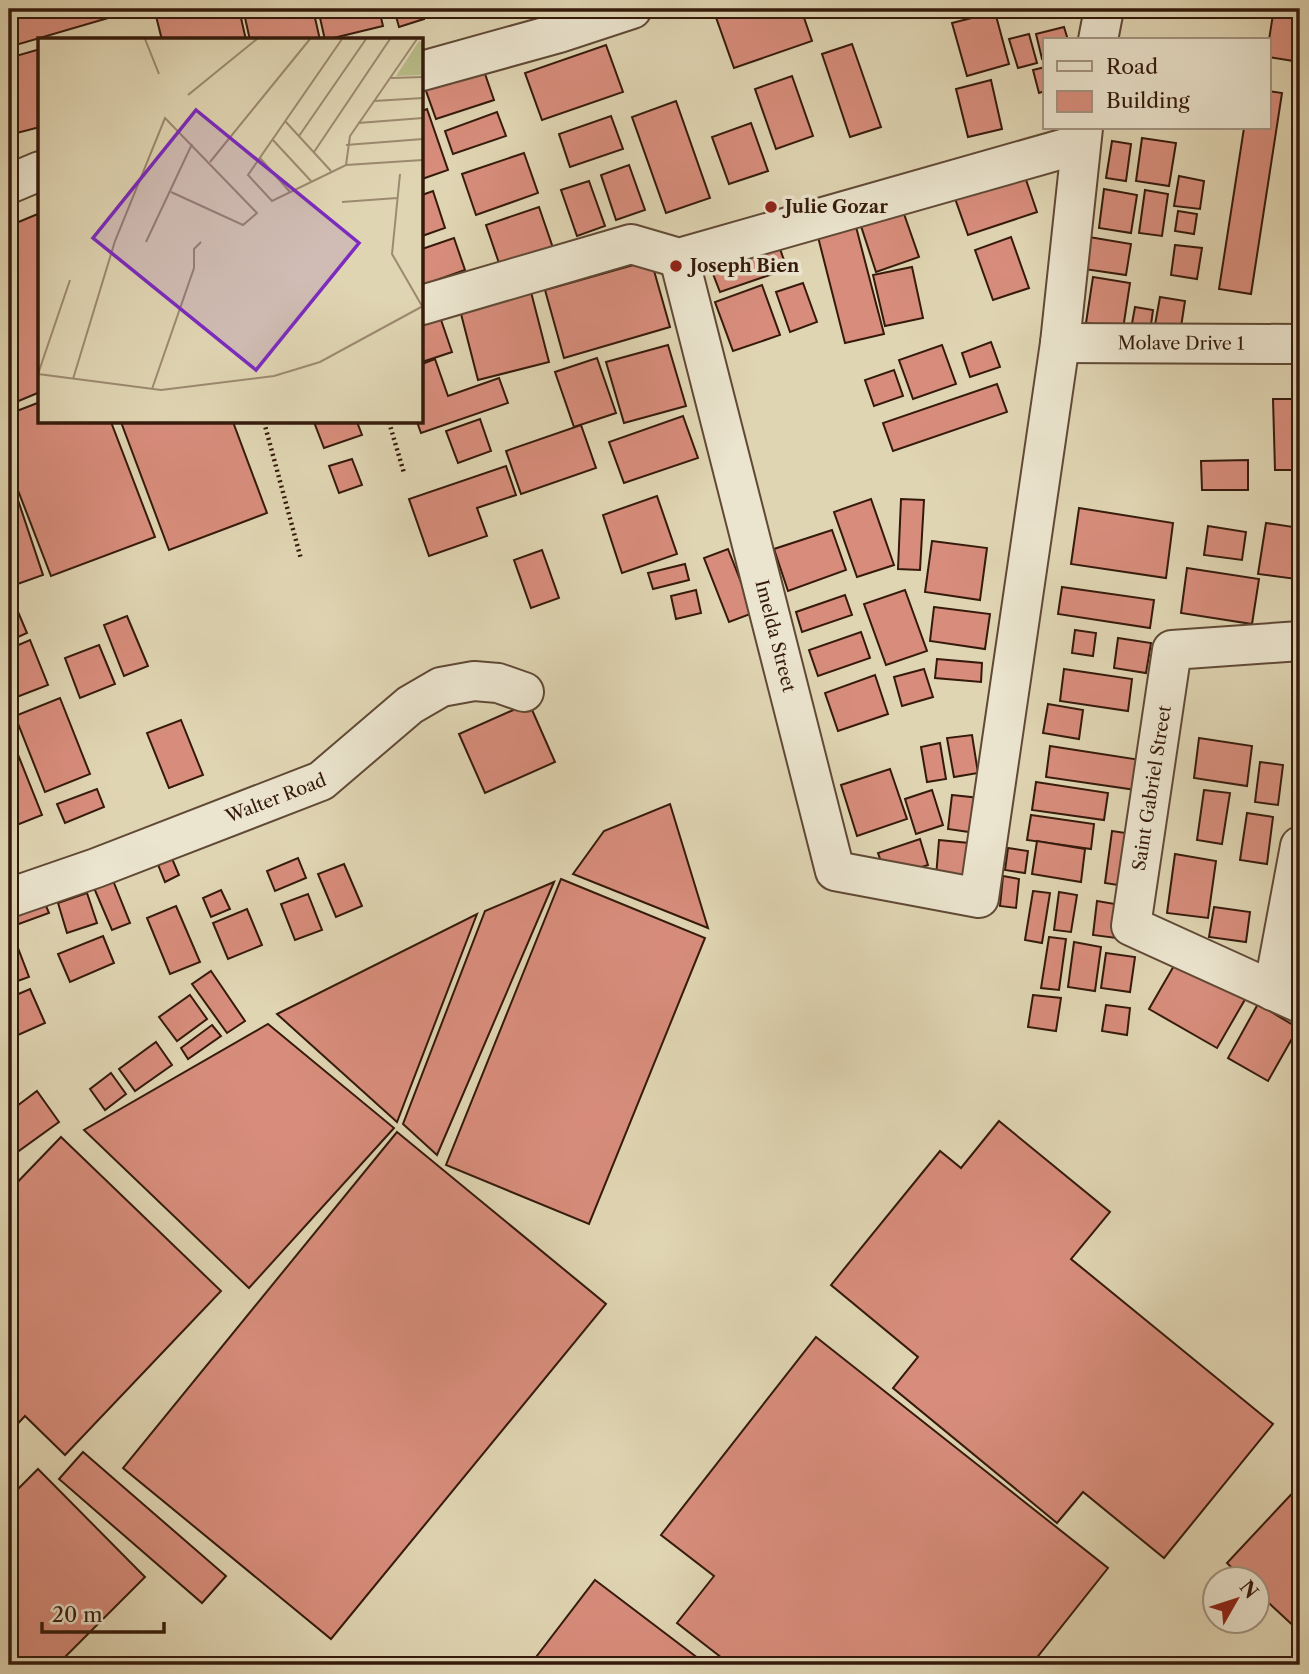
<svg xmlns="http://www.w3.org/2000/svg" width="1309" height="1674" font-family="'Libre Caslon Text',serif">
<rect width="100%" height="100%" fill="#e0d5b3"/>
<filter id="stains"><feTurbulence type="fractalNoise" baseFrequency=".00286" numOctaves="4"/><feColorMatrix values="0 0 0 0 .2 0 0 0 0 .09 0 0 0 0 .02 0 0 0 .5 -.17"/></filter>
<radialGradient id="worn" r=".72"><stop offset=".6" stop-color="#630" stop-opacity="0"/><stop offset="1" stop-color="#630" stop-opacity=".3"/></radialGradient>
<g fill="#d88d7c" stroke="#351a0b" stroke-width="2">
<path d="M9 9H139L9 47Z"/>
<path d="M169 9H239L246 40H162L155 12Z"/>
<path d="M243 9H313L320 40H250Z"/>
<path d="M318 9H379L383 26 325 40Z"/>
<path d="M394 9H421L424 19 399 27Z"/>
<path d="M438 9H463L439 15Z"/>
<path d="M713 9H801L812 41 734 68Z"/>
<path d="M995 12 1009 64 967 76 952 23Z"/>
<path d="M1273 14 1300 19V62L1269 57V40Z"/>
<path d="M1064 27 1068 40H1045V58L1042 59 1036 34Z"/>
<path d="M1029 34 1037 63 1018 68 1009 39Z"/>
<path d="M852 44 881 127 850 137 822 54Z"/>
<path d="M606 45 623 92 542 120 525 73Z"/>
<path d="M40 49V127L9 135V58Z"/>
<path d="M1045 67V91L1039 93 1033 70Z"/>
<path d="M483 68 494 100 436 119 425 88Z"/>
<path d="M792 76 813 136 776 149 755 89Z"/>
<path d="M991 80 1002 129 968 137 956 89Z"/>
<path d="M1269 91 1282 93 1251 294 1219 289 1244 128H1269Z"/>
<path d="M676 101 710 198 666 213 632 117Z"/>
<path d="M427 109 448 170 422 179V111Z"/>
<path d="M497 112 506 136 453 154 445 131Z"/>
<path d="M611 116 623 149 570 167 559 134Z"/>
<path d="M751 123 768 171 729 184 712 137Z"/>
<path d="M1142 138 1176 143 1169 186 1136 181Z"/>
<path d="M1112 141 1131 144 1126 181 1106 178Z"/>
<path d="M524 153 538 193 476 215 462 174Z"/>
<path d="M629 165 645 210 616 220 601 175Z"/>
<path d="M1021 165 1037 212 968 235 952 190Z"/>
<path d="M1179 176 1204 181 1200 209 1174 206Z"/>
<path d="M589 181 605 226 577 236 561 190Z"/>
<path d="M1104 189 1137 195 1131 233 1099 228Z"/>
<path d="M1145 190 1168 194 1162 236 1139 233Z"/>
<path d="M433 191 445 228 422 236V195Z"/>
<path d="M539 207 553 248 500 266 486 225Z"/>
<path d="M903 211 919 257 876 272 861 226Z"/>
<path d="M1178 211 1197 214 1194 234 1175 231Z"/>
<path d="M40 213V392L9 405V226Z"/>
<path d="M855 223 884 334 845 343 817 233Z"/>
<path d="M1011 237 1029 288 993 300 975 250Z"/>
<path d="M1089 237 1131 244 1126 275 1084 269Z"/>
<path d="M454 238 465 270 423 285 422 249Z"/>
<path d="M778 243 787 269 720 292 710 266Z"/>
<path d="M1175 245 1202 248 1197 279 1171 275Z"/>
<path d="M651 260 670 327 564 358 545 290Z"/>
<path d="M912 267 923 318 885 326 873 275Z"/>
<path d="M1093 277 1130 283 1123 329 1086 323Z"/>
<path d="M803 283 817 322 790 332 776 292Z"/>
<path d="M762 285 780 335 733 351 715 302Z"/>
<path d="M531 292 549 362 478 380 460 310Z"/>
<path d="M1160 297 1185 301 1179 340 1153 336Z"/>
<path d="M1135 307 1153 310 1150 332 1131 329Z"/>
<path d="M438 311 452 352 422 362V317Z"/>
<path d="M991 342 1000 367 970 377 962 353Z"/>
<path d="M668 345 686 406 624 423 606 362Z"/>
<path d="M942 345 956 384 913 399 899 360Z"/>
<path d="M597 358 616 413 574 427 555 372Z"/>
<path d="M435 359 448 396 499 378 508 403 421 433 417 422H422V364Z"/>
<path d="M894 370 903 396 874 406 865 380Z"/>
<path d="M997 384 1007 412 893 451 883 423Z"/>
<path d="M1273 399H1293L1295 470H1275Z"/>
<path d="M40 402V422H111L155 537 51 576 9 467V414Z"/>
<path d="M683 416 698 458 624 483 609 442Z"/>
<path d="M480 419 491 451 458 463 446 431Z"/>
<path d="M121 422H233L267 513 169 550Z"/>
<path d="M314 422H357L362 435 324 448Z"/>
<path d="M581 425 596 468 521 494 506 451Z"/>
<path d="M352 459 362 485 339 493 329 466Z"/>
<path d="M1248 460V490H1202L1201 461Z"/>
<path d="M506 466 516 495 477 508 487 536 429 556 409 499Z"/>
<path d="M657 496 677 554 622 573 603 515Z"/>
<path d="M871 499 894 565 857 577 834 512Z"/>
<path d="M901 499 924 500 920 570 898 569Z"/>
<path d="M18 500 43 575 9 587V503Z"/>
<path d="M1079 508 1173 523 1166 578 1071 564Z"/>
<path d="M1266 523 1300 528V549L1296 579 1258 574Z"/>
<path d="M1208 526 1246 532 1242 560 1204 555Z"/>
<path d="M832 530 846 570 788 591 774 549Z"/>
<path d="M932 541 987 548 980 600 925 592Z"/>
<path d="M728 549 753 613 729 622 704 558Z"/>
<path d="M542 550 559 598 531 608 514 560Z"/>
<path d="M685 564 689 580 653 589 648 573Z"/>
<path d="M1187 568 1259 579 1252 624 1181 613Z"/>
<path d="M1062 587 1154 600 1150 628 1058 614Z"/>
<path d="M696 590 701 613 676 619 671 596Z"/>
<path d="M905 590 927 651 886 665 864 604Z"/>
<path d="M845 595 852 615 802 632 796 612Z"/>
<path d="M13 600 27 633 9 641V601Z"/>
<path d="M934 607 990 614 985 649 930 641Z"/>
<path d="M127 616 148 666 124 676 104 625Z"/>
<path d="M1075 630 1096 633 1093 656 1072 653Z"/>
<path d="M861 632 870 658 818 676 809 650Z"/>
<path d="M1118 638 1151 643 1146 673 1114 668Z"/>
<path d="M30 640 48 685 9 700V649Z"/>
<path d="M99 645 115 684 80 698 65 658Z"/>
<path d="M937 659 982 663 981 682 935 678Z"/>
<path d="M924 669 933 697 902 706 894 677Z"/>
<path d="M1064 669 1132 679 1128 711 1060 701Z"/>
<path d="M875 675 888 714 838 731 825 693Z"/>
<path d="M60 698 90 774 45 792 15 716Z"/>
<path d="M529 703 555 762 485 793 459 734Z"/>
<path d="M1048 704 1083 710 1079 739 1043 733Z"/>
<path d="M181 720 203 775 169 788 147 733Z"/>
<path d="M9 732 42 815 9 828Z"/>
<path d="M972 735 978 773 954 777 947 738Z"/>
<path d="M1199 738 1252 746 1247 786 1194 778Z"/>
<path d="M940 743 946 779 927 782 921 747Z"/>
<path d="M1050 746 1147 761 1143 791 1046 777Z"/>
<path d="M1260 762 1283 765 1278 805 1255 802Z"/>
<path d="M890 769 907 819 857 836 841 785Z"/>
<path d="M1036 782 1108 793 1104 820 1032 810Z"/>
<path d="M97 789 104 807 65 823 57 804Z"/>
<path d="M932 790 943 825 916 834 905 799Z"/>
<path d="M1204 790 1230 793 1222 844 1197 840Z"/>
<path d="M952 795 980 798 976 833 948 829Z"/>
<path d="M670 804 708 928 573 874 604 831Z"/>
<path d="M1247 813 1273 817 1267 864 1240 860Z"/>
<path d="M1031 815 1094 824 1091 849 1027 840Z"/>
<path d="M1112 831 1139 835 1131 887 1105 883Z"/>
<path d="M920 839 928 865 887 878 878 853Z"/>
<path d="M939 840 979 844 976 881 936 877Z"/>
<path d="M1037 841 1085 849 1081 882 1032 874Z"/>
<path d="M165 842 179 875 165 882 151 847Z"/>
<path d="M1008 848 1028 851 1025 873 1005 870Z"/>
<path d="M1175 854 1216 861 1208 918 1167 913Z"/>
<path d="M298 858 306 878 275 891 267 871Z"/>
<path d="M344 864 362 906 336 917 318 874Z"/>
<path d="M110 873 130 923 112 930 91 881Z"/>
<path d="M1003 876 1019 879 1016 908 1000 906Z"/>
<path d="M561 879 705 938 589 1224 446 1165Z"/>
<path d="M554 882 437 1155 403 1124 485 911Z"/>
<path d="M221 890 230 909 211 917 203 898Z"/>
<path d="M1033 891 1050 893 1042 943 1025 940Z"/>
<path d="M1059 892 1077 895 1071 932 1054 930Z"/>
<path d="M87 893 97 923 67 933 58 903Z"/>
<path d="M41 894 49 913 16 925 9 907Z"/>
<path d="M308 894 322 930 295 940 281 904Z"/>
<path d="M1097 901 1121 905 1116 938 1093 935Z"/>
<path d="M176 906 200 962 170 974 147 918Z"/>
<path d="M1214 907 1250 912 1246 942 1209 937Z"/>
<path d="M247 909 262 945 228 959 213 923Z"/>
<path d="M477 914 397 1122 277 1014Z"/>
<path d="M103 936 114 963 70 982 58 954Z"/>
<path d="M1049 937 1066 939 1059 990 1041 988Z"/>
<path d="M1074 942 1101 947 1095 991 1068 987Z"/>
<path d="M18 948 29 977 9 984V951Z"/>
<path d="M1106 953 1135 957 1130 992 1101 988Z"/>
<path d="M1179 957 1247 996 1217 1048 1149 1009Z"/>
<path d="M211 971 245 1021 227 1033 192 984Z"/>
<path d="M30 989 45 1023 9 1039V998Z"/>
<path d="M190 995 207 1019 177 1041 159 1017Z"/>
<path d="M1033 995 1061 998 1056 1031 1028 1027Z"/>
<path d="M1258 1004 1298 1028 1268 1081 1228 1058Z"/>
<path d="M1106 1005 1130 1008 1127 1035 1102 1031Z"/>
<path d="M268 1024 394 1128 249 1288 84 1130Z"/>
<path d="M212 1025 221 1036 188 1059 181 1048Z"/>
<path d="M156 1042 172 1065 135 1091 119 1069Z"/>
<path d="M111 1073 126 1094 105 1110 90 1089Z"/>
<path d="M37 1091 59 1122 16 1153 9 1142V1112Z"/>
<path d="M999 1121 1110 1212 1071 1259 1273 1424 1164 1558 1083 1492 1057 1523 893 1388 918 1357 831 1285 940 1151 961 1168Z"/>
<path d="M397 1132 606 1304 331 1639 123 1468Z"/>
<path d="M61 1137 221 1291 65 1455 25 1416 9 1433V1191Z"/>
<path d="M816 1337 1108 1568 1031 1665H731L677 1623 714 1576 661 1535Z"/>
<path d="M83 1452 226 1576 202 1603 59 1479Z"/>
<path d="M38 1469 145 1577 57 1665H9V1498Z"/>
<path d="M1300 1485V1632L1256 1591V1580H1244L1227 1563Z"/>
<path d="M595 1580 707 1665H530Z"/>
<path d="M1300 1650V1665H1286Z"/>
</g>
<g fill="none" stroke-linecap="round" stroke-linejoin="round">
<g stroke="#604935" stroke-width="42">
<g id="minor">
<path d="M1098 40 1104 9"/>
<path d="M422 71 559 33 632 9"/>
<path d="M9 184 40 171"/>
<path id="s1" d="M679 258 835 871 979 898 1060 343 1083 128"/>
<path d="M422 305 631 244 679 258 1080 144"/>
<path id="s2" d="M1060 343 1300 344"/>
<path d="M1300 641 1172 650 1131 926 1300 1003"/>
<path id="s3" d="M9 898 96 868 321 781 410 705 441 687 474 681 498 683 524 692"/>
<path d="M1273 991 1300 846"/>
</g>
</g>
<g stroke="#351a0b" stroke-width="4.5" stroke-dasharray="2 3.5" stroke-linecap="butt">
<path d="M264 422 301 559"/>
<path d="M389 422 404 473"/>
</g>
<use href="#minor" stroke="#ebe4ce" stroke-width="38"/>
</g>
<g fill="#8f2418" stroke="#ebe4ce" stroke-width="2.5">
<circle cx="771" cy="207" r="7"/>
<circle cx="676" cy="266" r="7"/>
</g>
<g text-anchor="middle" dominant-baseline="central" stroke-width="7" stroke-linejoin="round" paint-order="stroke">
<g font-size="18" font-weight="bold" fill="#351a0b" stroke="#ebe4ce" text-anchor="start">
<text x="785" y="207">Julie Gozar</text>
<text x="690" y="266">Joseph Bien</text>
</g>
<g font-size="18" fill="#351a0b" stroke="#ebe4ce">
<text stroke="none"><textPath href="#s2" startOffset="121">Molave Drive 1</textPath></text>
<text stroke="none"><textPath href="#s1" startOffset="390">Imelda Street</textPath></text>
<text transform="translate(1152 788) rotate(-81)">Saint Gabriel Street</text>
<text stroke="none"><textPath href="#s3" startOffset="285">Walter Road</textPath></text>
</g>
</g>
<g transform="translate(38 38)">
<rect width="385" height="385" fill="#e0d5b3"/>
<path d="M381 3 385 5V37L358 38Z" fill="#b8bc89"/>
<path fill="none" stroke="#9c8a70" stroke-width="2" d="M107 1 121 36M304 1 210 137 234 163 308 127 385 122M353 40 385 39M150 57 219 1M336 63 385 60M247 83 293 133M320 85 385 80M261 98 328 1M234 101 273 143M308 107 385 101M276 114 352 1M222 120 252 154M172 124 272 1M308 127 312 98 379 1M362 136 354 216 384 268M304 164 359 160M108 204 154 106M0 336 32 242M0 336 123 352 236 338 282 324 385 268M35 341 77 203 127 80 219 175 205 187 133 154M114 351 156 230V211L163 204"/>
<path fill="#7b2cbf" fill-opacity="0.15" stroke="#7b2cbf" stroke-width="3.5" d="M158 72 321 205 218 332 55 200Z"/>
<rect width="385" height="385" fill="none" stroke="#351a0b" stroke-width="3.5"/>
</g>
<rect width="1309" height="1674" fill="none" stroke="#e0d5b3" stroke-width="35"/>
<rect x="10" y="10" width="1288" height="1653" fill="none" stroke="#351a0b" stroke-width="3.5"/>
<rect x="18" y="18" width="1274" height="1639" fill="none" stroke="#351a0b" stroke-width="2"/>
<rect x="1043" y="38" width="228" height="91" fill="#ebe4ce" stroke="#a29380" stroke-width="2"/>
<rect x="1057" y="61" width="35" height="10" fill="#ebe4ce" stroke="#a29380" stroke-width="2"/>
<text x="1106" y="74" font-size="21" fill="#351a0b">Road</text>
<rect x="1057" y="91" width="35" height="21" fill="#d88d7c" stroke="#a29380" stroke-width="2"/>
<text x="1106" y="108" font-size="21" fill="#351a0b">Building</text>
<g transform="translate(1236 1600) rotate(51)"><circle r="33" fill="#ebe4ce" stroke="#a29380" stroke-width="2"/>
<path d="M0-5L12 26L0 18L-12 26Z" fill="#8f2418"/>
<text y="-10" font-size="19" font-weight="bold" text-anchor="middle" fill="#351a0b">N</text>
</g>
<path d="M42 1622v10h122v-10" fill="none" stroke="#351a0b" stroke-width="3.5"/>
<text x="52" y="1622" font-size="21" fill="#351a0b" stroke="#ebe4ce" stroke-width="5" paint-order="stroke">20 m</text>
<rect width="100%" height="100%" filter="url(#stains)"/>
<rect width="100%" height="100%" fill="url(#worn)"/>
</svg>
